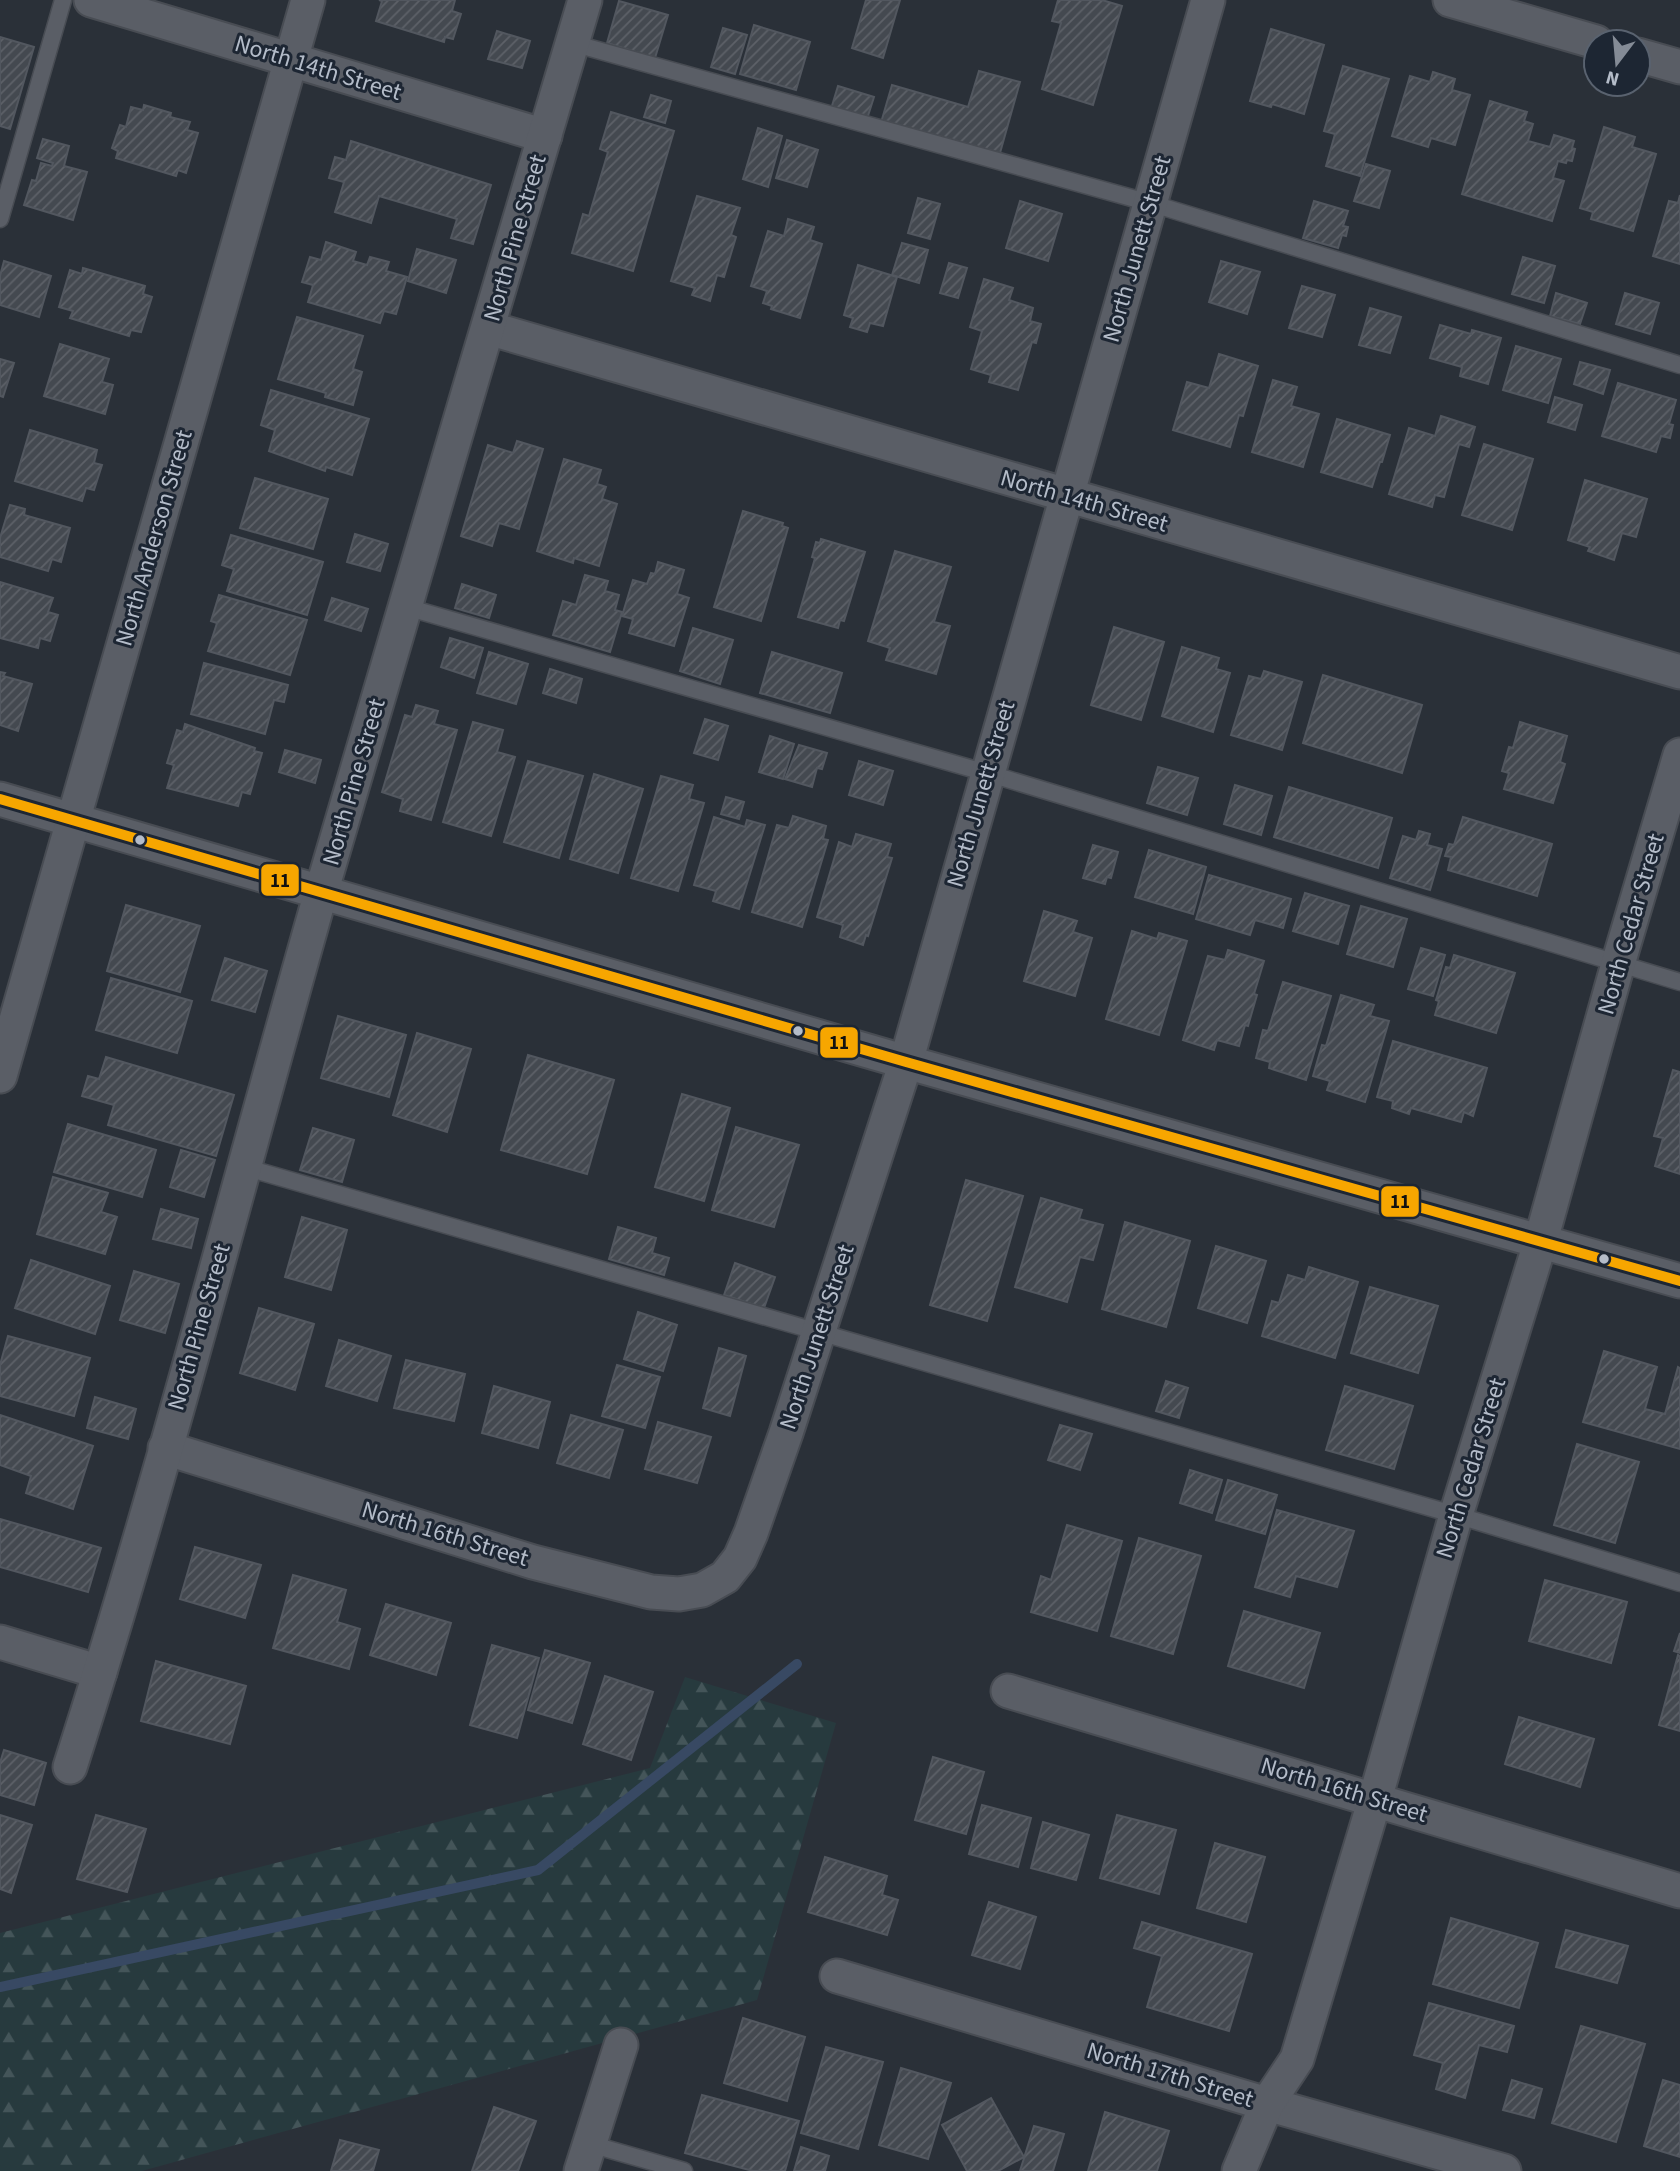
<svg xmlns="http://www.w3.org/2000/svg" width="1680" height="2171" font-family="'Source Sans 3',sans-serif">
<defs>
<pattern id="forest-firs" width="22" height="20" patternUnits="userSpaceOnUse" patternTransform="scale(1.75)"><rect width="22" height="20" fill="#273a3e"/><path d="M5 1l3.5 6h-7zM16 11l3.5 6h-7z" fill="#445559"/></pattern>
<pattern id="building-hatch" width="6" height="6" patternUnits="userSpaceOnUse" patternTransform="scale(1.75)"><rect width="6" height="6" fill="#444950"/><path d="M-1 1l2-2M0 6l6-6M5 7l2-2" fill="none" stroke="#5d6168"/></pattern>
</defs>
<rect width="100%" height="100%" fill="#2a3038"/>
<path fill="url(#forest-firs)" d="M685 1677 836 1723 757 2000 142 2171H0V1933L650 1768Z"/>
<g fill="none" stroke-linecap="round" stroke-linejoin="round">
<path stroke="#384963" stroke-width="10" d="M0 1987 538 1870 797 1664"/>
</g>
<g fill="url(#building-hatch)" stroke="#52575f" stroke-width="2">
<path d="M379 0H455L452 11 461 14 453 39 445 37 444 42 376 21 382 1Z"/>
<path d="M866 0H900L883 58 852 48Z"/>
<path d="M1058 0H1102L1122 6 1093 105 1042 89 1061 23 1052 21Z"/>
<path d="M619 1 668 15 655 58 607 43Z"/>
<path d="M754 25 810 42 796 90 740 74Z"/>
<path d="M723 28 747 35 735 74 711 67Z"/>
<path d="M1271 29 1324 45 1304 114 1272 104 1271 107 1250 101Z"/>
<path d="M497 31 530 41 522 68 488 59Z"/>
<path d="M0 37 34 47 10 129 0 126Z"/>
<path d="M1343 66 1389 79 1360 176 1326 166 1335 134 1324 131Z"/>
<path d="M979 71 1020 82 998 160 880 126 892 85 968 107Z"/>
<path d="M1433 72 1455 79 1452 90 1470 95 1455 145 1431 138 1428 147 1392 136 1410 76 1430 82Z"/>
<path d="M838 86 874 97 867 119 831 109Z"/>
<path d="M651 95 671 101 665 123 644 117Z"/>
<path d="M1490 101 1527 112 1524 121 1533 124 1528 141 1550 147 1554 135 1574 141 1572 148 1575 149 1572 161 1567 160 1566 163 1558 161 1553 178 1564 181 1552 221 1462 194Z"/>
<path d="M144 105 171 113 170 117 190 122 187 130 198 133 186 173 178 170 176 176 116 158 118 151 112 148 120 125 126 127 131 107 143 110Z"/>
<path d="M611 112 674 131 633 271 572 253 583 214 589 216 608 152 600 149Z"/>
<path d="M1604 127 1635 137 1632 147 1656 154 1633 231 1591 219 1593 212 1580 208Z"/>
<path d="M758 128 782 136 768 187 743 179Z"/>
<path d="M43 139 69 146 64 166 87 172 73 220 24 205 32 180 36 181 41 163 52 166 53 163 37 158Z"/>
<path d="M787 140 818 150 807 187 776 178Z"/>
<path d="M351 141 491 185 473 244 451 238 457 219 379 196 371 223 335 212 344 182 329 178 335 157 346 160Z"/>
<path d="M1366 164 1390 171 1379 208 1354 201Z"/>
<path d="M1680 195V264L1653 256 1669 201 1678 203Z"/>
<path d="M697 196 740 208 731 235 736 237 724 277 717 275 710 301 692 295 695 288 671 281Z"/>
<path d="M918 198 940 204 930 239 908 233Z"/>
<path d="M1020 201 1062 214 1048 261 1006 248Z"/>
<path d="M1314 201 1348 211 1343 226 1348 227 1346 236 1342 235 1338 248 1303 238Z"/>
<path d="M788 219 814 227 810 240 822 244 800 318 771 309 772 306 763 303 767 291 751 286 768 231 784 236Z"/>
<path d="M326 242 356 252 353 261 367 265 370 257 389 262 386 271 407 277 396 314 384 311 380 323 308 302 313 285 302 282 310 257 321 260Z"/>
<path d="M902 243 928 250 919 283 892 275Z"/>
<path d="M417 249 456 260 446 293 408 281Z"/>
<path d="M1523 257 1555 266 1544 303 1512 294Z"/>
<path d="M4 261 51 276 39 317 0 305V276Z"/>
<path d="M1221 261 1260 272 1247 314 1209 302Z"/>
<path d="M949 263 967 268 958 298 940 293Z"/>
<path d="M858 265 897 277 883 326 870 323 867 332 850 327 853 318 844 315Z"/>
<path d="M83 268 145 286 143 294 152 297 141 332 131 330 129 336 70 318 73 311 59 307 70 270 82 274Z"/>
<path d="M984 279 1013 288 1009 300 1033 308 1030 321 1041 324 1036 343 1032 342 1018 390 989 382 991 375 971 369 982 331 970 327Z"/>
<path d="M1302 286 1335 295 1322 337 1289 328Z"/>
<path d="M1556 293 1587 303 1580 324 1550 316Z"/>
<path d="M1625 293 1659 303 1650 334 1616 324Z"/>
<path d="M1370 308 1401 317 1390 353 1359 345Z"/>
<path d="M297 317 363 336 353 369 362 372 353 405 325 397 326 393 278 379Z"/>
<path d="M1440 325 1471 334 1472 330 1501 338 1488 384 1460 376 1462 367 1430 358Z"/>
<path d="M60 344 109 359 102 382 113 385 105 414 44 396Z"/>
<path d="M1516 346 1561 359 1548 403 1503 390Z"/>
<path d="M1219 354 1258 366 1243 416 1239 415 1230 447 1173 430 1187 382 1209 388Z"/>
<path d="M0 359 14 363 3 397 0 396Z"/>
<path d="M1580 362 1610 370 1603 394 1574 384Z"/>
<path d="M1273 380 1297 387 1291 406 1319 414 1303 467 1252 452Z"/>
<path d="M1618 383 1676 400 1669 424 1673 425 1670 438 1661 436 1656 452 1602 436Z"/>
<path d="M271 390 369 419 352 475 326 467 325 471 269 451 275 430 261 425Z"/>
<path d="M1555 397 1582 405 1575 430 1548 422Z"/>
<path d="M1441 416 1475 427 1469 447 1459 444 1444 497 1435 495 1432 507 1389 494 1409 428 1435 436Z"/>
<path d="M1337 419 1390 435 1382 462H1380L1372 487 1321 472Z"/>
<path d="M30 430 97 450 94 463 102 465 94 490 86 488 82 501 15 481Z"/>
<path d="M517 441 543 449 519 529 499 523 492 546 461 536 488 445 513 453Z"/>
<path d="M1484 444 1533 459 1512 530 1462 515Z"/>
<path d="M564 459 601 470 597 484 606 487 602 499 617 504 599 566 574 558 573 563 537 551Z"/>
<path d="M255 478 328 499 313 549 240 528Z"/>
<path d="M1585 480 1647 499 1636 537 1622 533 1614 560 1588 551 1590 547 1568 540Z"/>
<path d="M10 505 25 509 24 515 70 528 61 562 52 559 48 571 0 557V538Z"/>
<path d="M743 511 783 523 782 526 788 528 761 621 714 607Z"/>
<path d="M355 534 388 544 380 571 347 562Z"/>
<path d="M231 535 323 562 307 615 227 591 234 569 222 565Z"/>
<path d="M821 539 865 552 844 621 840 620 838 628 798 617 815 558 812 557 816 542 820 543Z"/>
<path d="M895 551 951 567 934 622 950 626 936 674 886 660 890 648 868 641Z"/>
<path d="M658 562 684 570 677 594 689 598 674 646 629 633 633 619 622 616 633 580 647 584 651 573 655 574Z"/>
<path d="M585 575 608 581 605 591 619 595 615 610 622 612 610 652 553 635 563 601 576 605Z"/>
<path d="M0 582 53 598 48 612 58 615 50 641 40 638 38 648 0 638Z"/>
<path d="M462 584 496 595 489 618 455 608Z"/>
<path d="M219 595 307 620 290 675 208 651 217 623 211 621Z"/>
<path d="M332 598 368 609 361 631 325 620Z"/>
<path d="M1114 627 1164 642 1141 720 1091 705Z"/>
<path d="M693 628 733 640 720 684 680 671Z"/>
<path d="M450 638 483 648 474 678 441 667Z"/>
<path d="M1182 647 1219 658 1216 669 1230 673 1213 732 1162 716Z"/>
<path d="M489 652 528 664 516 704 477 693Z"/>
<path d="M772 652 842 673 830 713 760 693Z"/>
<path d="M204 663 288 685 284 702 274 700 265 734 191 714Z"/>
<path d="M550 669 582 679 576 703 543 693Z"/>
<path d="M1264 671 1302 682 1282 750 1231 735 1249 676 1261 679Z"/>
<path d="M0 672 5 673 3 676 32 684 18 731 0 725Z"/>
<path d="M1323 675 1422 705 1402 773 1303 743Z"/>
<path d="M416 705 438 711 434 724 457 730 431 820 400 811 403 799 382 792 405 715 412 717Z"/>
<path d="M705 719 728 726 718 760 694 753Z"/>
<path d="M473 722 503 730 497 752 515 757 491 836 443 822Z"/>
<path d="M1520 722 1567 736 1560 762 1565 764 1553 803 1504 789 1509 773 1502 771 1509 747 1513 748Z"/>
<path d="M185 724 255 748 254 751 262 753 250 794 242 792 238 806 167 788 174 765 167 763 177 730 183 732Z"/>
<path d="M770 736 794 744 783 779 759 772Z"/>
<path d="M799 745 827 753 822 769 817 768 812 787 785 779Z"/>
<path d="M285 750 321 760 315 783 279 772Z"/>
<path d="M528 761 583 776 559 858 504 842Z"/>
<path d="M859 761 893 771 883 805 849 795Z"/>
<path d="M1158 767 1198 778 1187 815 1147 803Z"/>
<path d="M594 774 643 789 618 873 570 859Z"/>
<path d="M661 776 693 785 689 799 704 803 678 891 631 878Z"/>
<path d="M1235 785 1272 796 1261 835 1224 824Z"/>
<path d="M1289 787 1392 818 1378 868 1274 837Z"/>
<path d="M726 797 744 802 739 819 721 814Z"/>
<path d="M793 816 826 826 823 839 828 840 802 927 752 912 777 825 789 828Z"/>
<path d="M714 817 745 827 747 820 765 825 739 909 713 901 716 891 694 885Z"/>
<path d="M1463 817 1552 844 1537 896 1448 870 1451 857 1445 856 1449 844 1454 845Z"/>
<path d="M1419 831 1430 834 1427 845 1442 849 1430 890 1390 878 1403 836 1416 840Z"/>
<path d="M856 834 891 844 887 857 892 858 868 936 866 935 863 945 840 937 843 925 817 917 839 842 852 847Z"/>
<path d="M1093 845 1118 852 1111 878 1107 877 1105 884 1083 878Z"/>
<path d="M1149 850 1206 867 1193 914 1135 897Z"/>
<path d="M1209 875 1291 899 1283 928 1255 920 1250 935 1196 919Z"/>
<path d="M1305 893 1349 906 1338 944 1293 931Z"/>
<path d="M126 905 200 926 180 992 107 971Z"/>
<path d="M1361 906 1407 919 1393 967 1347 954Z"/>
<path d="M1044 911 1077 921 1073 932 1092 938 1075 996 1024 981Z"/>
<path d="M1132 931 1157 939 1159 933 1187 941 1159 1035 1106 1019Z"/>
<path d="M1421 948 1445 955 1433 996 1408 989Z"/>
<path d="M1228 950 1264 961 1254 994 1257 995 1248 1026 1245 1025 1239 1046 1217 1040 1214 1050 1183 1040 1208 956 1225 960Z"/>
<path d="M1454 955 1515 973 1496 1033 1435 1015 1439 1001 1436 1000 1446 967 1450 968Z"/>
<path d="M225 958 267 971 255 1012 212 1000Z"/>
<path d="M111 978 192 1001 177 1053 96 1030Z"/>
<path d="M1283 982 1331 996 1306 1080 1269 1068 1270 1062 1256 1058 1263 1030 1268 1031Z"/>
<path d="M1341 995 1374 1005 1370 1016 1389 1021 1365 1102 1327 1090 1330 1081 1313 1076 1322 1045 1326 1046Z"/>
<path d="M338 1016 406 1035 389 1097 321 1078Z"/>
<path d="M417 1033 471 1049 447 1132 393 1115Z"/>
<path d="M1393 1041 1487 1068 1473 1116 1464 1112 1461 1122 1411 1108 1409 1114 1392 1108 1393 1101 1377 1097Z"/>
<path d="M528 1055 614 1080 587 1174 501 1150Z"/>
<path d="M106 1057 234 1095 216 1156 108 1125 114 1105 82 1096 88 1076 99 1079Z"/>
<path d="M1673 1070 1680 1072V1174L1655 1166 1663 1138 1654 1136Z"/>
<path d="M682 1094 730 1108 704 1201 655 1187Z"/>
<path d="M68 1124 156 1150 142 1197 54 1172Z"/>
<path d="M736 1127 799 1145 774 1227 712 1210Z"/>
<path d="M313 1128 354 1140 342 1182 300 1170Z"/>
<path d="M181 1150 215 1160 204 1197 170 1187Z"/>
<path d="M53 1177 108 1193 101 1212 117 1217 105 1254 37 1234Z"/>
<path d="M966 1180 1023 1196 987 1321 930 1305Z"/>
<path d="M1041 1198 1082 1210 1079 1219 1103 1225 1093 1260 1080 1257 1067 1302 1015 1287Z"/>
<path d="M161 1209 198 1219 191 1248 153 1239Z"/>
<path d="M302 1217 347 1230 331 1290 285 1277Z"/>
<path d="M1125 1222 1190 1241 1166 1327 1102 1309Z"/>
<path d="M618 1227 656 1238 652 1253 669 1258 664 1275 609 1259Z"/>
<path d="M1216 1246 1266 1261 1247 1323 1198 1308Z"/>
<path d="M31 1260 110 1286 95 1334 15 1308Z"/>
<path d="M735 1263 775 1277 764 1308 724 1295Z"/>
<path d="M1309 1267 1358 1282 1335 1358 1262 1336 1272 1301 1279 1303 1288 1275 1305 1280Z"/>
<path d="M134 1271 179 1284 165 1333 120 1320Z"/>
<path d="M1370 1287 1438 1306 1418 1373 1351 1353Z"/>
<path d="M259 1308 314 1324 295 1390 240 1373Z"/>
<path d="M638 1312 677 1325 663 1371 624 1359Z"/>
<path d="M8 1336 90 1358 74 1416 0 1396V1365Z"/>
<path d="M339 1340 391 1356 377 1401 326 1386Z"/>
<path d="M719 1348 746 1356 730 1416 703 1408Z"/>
<path d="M1604 1351 1657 1367 1645 1409 1665 1414 1678 1367 1680 1368V1449L1583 1422Z"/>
<path d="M406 1360 465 1374 454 1421 394 1408Z"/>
<path d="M617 1365 660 1377 645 1428 602 1416Z"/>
<path d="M1166 1381 1188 1388 1179 1418 1156 1411Z"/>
<path d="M494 1386 550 1402 538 1448 482 1433Z"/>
<path d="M1345 1386 1413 1406 1394 1469 1326 1450Z"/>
<path d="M95 1397 136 1409 128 1439 87 1428Z"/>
<path d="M0 1415 93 1446 73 1509 26 1493 31 1476 0 1465Z"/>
<path d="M571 1415 623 1430 609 1478 557 1463Z"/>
<path d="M658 1422 711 1437 697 1483 645 1469Z"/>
<path d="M1060 1425 1092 1434 1080 1470 1048 1460Z"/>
<path d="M1577 1444 1639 1462 1615 1543 1554 1525Z"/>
<path d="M1190 1470 1222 1480 1212 1513 1180 1503Z"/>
<path d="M1228 1480 1277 1495 1265 1534 1216 1520Z"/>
<path d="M1277 1510 1354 1531 1337 1587 1296 1576 1290 1597 1255 1587Z"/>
<path d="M0 1519 101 1548 88 1592 0 1567Z"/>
<path d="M1067 1525 1122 1541 1097 1631 1031 1612 1041 1576 1051 1580Z"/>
<path d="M1139 1538 1201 1556 1173 1654 1111 1636Z"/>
<path d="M195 1547 261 1565 245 1618 180 1599Z"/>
<path d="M293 1575 346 1590 337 1622 360 1629 349 1669 273 1648Z"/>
<path d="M1545 1580 1627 1602 1611 1663 1529 1641Z"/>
<path d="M386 1604 451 1623 436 1675 370 1655Z"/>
<path d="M1244 1611 1320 1633 1304 1688 1228 1666Z"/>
<path d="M1680 1633V1653L1674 1651Z"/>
<path d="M492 1645 539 1658 517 1738 470 1725Z"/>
<path d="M545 1650 590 1663 572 1723 528 1710Z"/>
<path d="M1678 1655 1680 1656V1731L1659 1725Z"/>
<path d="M156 1661 246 1686 230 1744 141 1721Z"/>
<path d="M605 1676 653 1692 631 1760 583 1744Z"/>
<path d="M1519 1717 1594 1739 1580 1787 1505 1764Z"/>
<path d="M4 1750 46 1763 34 1805 0 1795V1763Z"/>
<path d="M933 1757 984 1772 966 1834 915 1820Z"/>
<path d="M982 1805 1031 1818 1018 1867 969 1854Z"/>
<path d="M0 1815 32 1825 11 1893 0 1889Z"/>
<path d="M96 1815 146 1829 127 1892 77 1879Z"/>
<path d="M1117 1815 1176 1830 1159 1894 1100 1878Z"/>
<path d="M1043 1822 1089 1835 1076 1880 1031 1868Z"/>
<path d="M1215 1843 1265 1857 1246 1922 1197 1908Z"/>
<path d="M825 1857 887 1876 882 1895 898 1900 887 1935 808 1912Z"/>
<path d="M989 1902 1036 1917 1020 1969 972 1955Z"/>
<path d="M1451 1918 1538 1943 1519 2008 1433 1984Z"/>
<path d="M1142 1922 1252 1954 1229 2031 1147 2007 1162 1956 1134 1948Z"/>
<path d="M1566 1930 1628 1946 1617 1983 1556 1967Z"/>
<path d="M1429 2003 1514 2026 1507 2052 1479 2045 1465 2098 1436 2089 1443 2063 1414 2055Z"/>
<path d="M743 2018 805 2037 787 2101 724 2083Z"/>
<path d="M1581 2026 1645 2044 1616 2142 1552 2123Z"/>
<path d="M826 2047 883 2062 858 2149 801 2133Z"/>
<path d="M901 2068 951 2083 928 2159 879 2145Z"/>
<path d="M1512 2080 1542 2089 1534 2118 1503 2110Z"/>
<path d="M1663 2080 1680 2085V2157L1644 2146Z"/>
<path d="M702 2095 799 2121 785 2171H753L685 2153Z"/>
<path d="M991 2098 1024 2157 998 2171H967L942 2125Z"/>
<path d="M494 2107 536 2121 518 2171H472Z"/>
<path d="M1105 2112 1169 2131 1157 2171H1088Z"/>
<path d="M1034 2126 1064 2134 1053 2171H1020Z"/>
<path d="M340 2140 379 2150 373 2171H331Z"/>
<path d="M801 2147 829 2156 825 2171H794Z"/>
</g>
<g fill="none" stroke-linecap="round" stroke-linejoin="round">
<g stroke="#484c53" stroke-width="19">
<g id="service">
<path d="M572 43 1150 203 1680 365"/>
<path d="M0 219 63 0"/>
<path d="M406 607 987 773 1680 982"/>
<path d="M244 1167 1456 1515 1680 1583"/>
<path d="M590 2144 684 2171"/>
</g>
</g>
<g stroke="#484c53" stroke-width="37">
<g id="minor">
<path d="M91 0 545 136"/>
<path d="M1450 0 1596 42"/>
<path d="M1638 55 1680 67"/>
<path d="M488 328 1680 672"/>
<path d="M0 799 906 1062 1680 1281"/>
<path d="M0 1076 308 0"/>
<path d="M165 1448 533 1562 651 1592 679 1594 702 1590 725 1577 740 1558 751 1533 786 1433 906 1062 1208 0"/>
<path d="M0 1642 100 1672"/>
<path d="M1008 1691 1680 1891"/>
<path d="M70 1767C163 1479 237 1186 320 896 406 596 497 299 585 0"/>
<path d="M837 1976 1267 2104 1504 2171"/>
<path d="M581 2171 621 2045"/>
<path d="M1239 2171 1267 2104 1297 2059 1375 1799 1456 1515 1541 1240 1618 964 1680 755"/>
</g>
</g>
<use href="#service" stroke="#5a5e66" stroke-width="16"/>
<use href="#minor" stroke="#5a5e66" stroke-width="33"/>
<g stroke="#1d2633" stroke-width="16">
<path id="bus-1" d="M0 799 906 1062 1680 1281"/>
</g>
<use href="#bus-1" stroke="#f7a600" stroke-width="10"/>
</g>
<g fill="#b4bcc9" stroke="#1d2633" stroke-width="2.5">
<circle cx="140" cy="840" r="6"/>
<circle cx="798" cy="1031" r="6"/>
<circle cx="1604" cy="1259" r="6"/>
</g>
<g text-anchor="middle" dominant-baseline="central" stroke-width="6" stroke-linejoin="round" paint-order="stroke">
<g font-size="24" fill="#b4bcc9" stroke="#1d2633">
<text transform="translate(318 68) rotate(17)">North 14th Street</text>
<text transform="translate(515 238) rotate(-74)">North Pine Street</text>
<text transform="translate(1137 249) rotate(-74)">North Junett Street</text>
<text transform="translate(1084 501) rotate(16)">North 14th Street</text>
<text transform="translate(154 538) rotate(-74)">North Anderson Street</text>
<text transform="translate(354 782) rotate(-74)">North Pine Street</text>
<text transform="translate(981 794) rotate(-74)">North Junett Street</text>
<text transform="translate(1631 924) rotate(-74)">North Cedar Street</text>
<text transform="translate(199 1327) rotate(-74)">North Pine Street</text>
<text transform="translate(817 1337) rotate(-72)">North Junett Street</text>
<text transform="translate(1471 1468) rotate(-73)">North Cedar Street</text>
<text transform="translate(445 1534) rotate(17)">North 16th Street</text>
<text transform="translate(1344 1790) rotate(17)">North 16th Street</text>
<text transform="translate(1170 2075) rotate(17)">North 17th Street</text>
</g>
</g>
<g stroke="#1d2633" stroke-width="2.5">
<rect x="260" y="863" width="40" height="34" rx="7" fill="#f7a600"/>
<rect x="819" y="1026" width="40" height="33" rx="7" fill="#f7a600"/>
<rect x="1380" y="1185" width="40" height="33" rx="7" fill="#f7a600"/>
</g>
<g font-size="19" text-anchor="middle" font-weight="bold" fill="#111">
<text x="280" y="887">11</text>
<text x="839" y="1049">11</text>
<text x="1400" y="1208">11</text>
</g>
<g transform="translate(1617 63) rotate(196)"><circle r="33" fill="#1d2633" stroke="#59626f" stroke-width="2"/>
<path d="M0-5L12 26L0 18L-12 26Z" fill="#848b96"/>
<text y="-10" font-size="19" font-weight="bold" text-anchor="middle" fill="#b4bcc9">N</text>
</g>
</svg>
